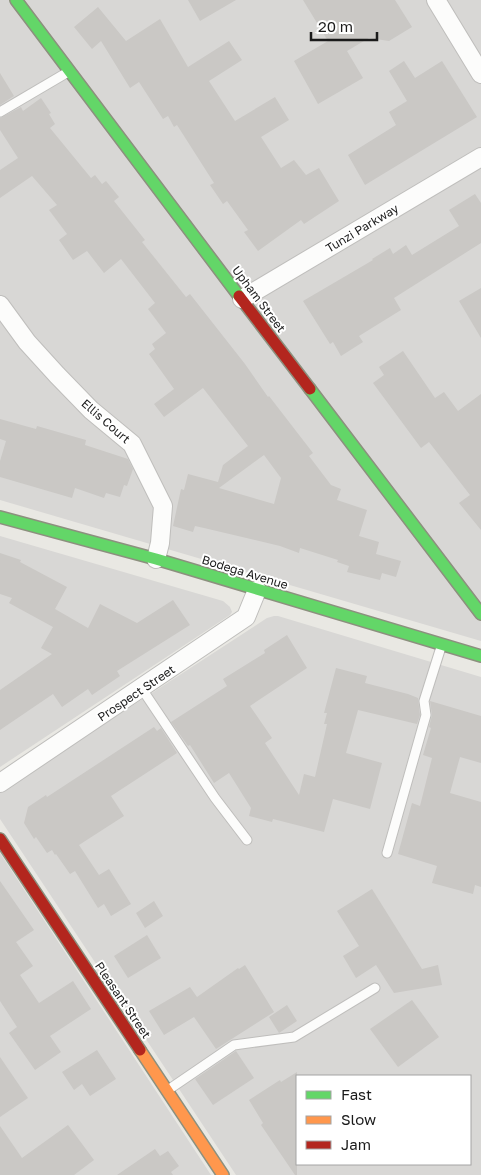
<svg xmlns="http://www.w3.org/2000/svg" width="481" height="1175" font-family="'Golos Text',sans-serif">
<rect width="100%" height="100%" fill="#e9e8e3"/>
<g fill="#d8d7d5" fill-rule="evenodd">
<path d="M0 0H481V641L0 500Z"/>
<path d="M0 536 223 601 230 607 232 612 230 615 0 767Z"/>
<path d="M274 616H278L481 677V1175H236L0 819V792L267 618ZM297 1076H470V1164H297Z"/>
<path d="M0 853 211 1175H0Z"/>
</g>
<g fill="#cac8c5" fill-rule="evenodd">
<path d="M188 0H236L200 21Z"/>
<path d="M303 0H395L412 27 389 41 369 38 347 51 363 78 318 104 294 61 328 41Z"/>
<path d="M98 7 126 41 160 19 188 67 229 41 242 60 209 81 235 121 275 97 289 120 261 137 281 168 294 160 306 175 319 168 339 201 304 224 301 220 258 251 244 232 248 230 227 201 223 204 210 185 214 183 177 125 174 127 168 116 163 119 139 82 130 88 101 41 92 49 74 27Z"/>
<path d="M404 61 415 78 442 61 477 117 365 185 348 155 396 125 389 112 407 101 389 71Z"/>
<path d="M0 73 14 96 0 105Z"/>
<path d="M41 98 51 113 49 114 55 124 50 128 91 178 95 175 102 184 106 181 119 197 114 201 145 240 142 242 186 297 190 294 245 364 268 397 269 396 313 453 309 456 331 485 341 489 337 500 367 510 359 536 379 542 376 554 401 561 396 577 382 573 380 580 347 572 349 566 337 562 338 560 300 548 299 553 280 546 204 528 195 526 193 532 173 526 181 489 184 490 188 474 218 482 223 465 248 446 203 388 164 417 154 404 174 389 149 354 155 349 152 344 166 333 148 309 155 303 121 259 104 273 87 251 73 260 59 240 67 234 49 210 57 205 32 176 0 198V170L18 158 0 130V118L21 107 23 111ZM264 455 281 478 274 504 219 488Z"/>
<path d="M475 194 481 203V243L394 298 401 310 359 336 363 342 341 356 333 342 330 344 303 301 373 260 372 259 390 248 393 254 406 245 412 255 459 226 449 210Z"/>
<path d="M481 288V338L459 301Z"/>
<path d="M403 351 435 398 444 392 458 411 481 394V530L459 503 470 495 429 442 421 448 373 383 384 375 379 367Z"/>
<path d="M0 419 36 429 37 426 86 440 85 445 128 459 133 469 127 486 124 485 120 497 106 493 104 498 75 488 72 498 0 477V461L6 441 0 439Z"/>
<path d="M0 553 21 560 20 562 67 587 55 609 88 628 100 604 137 623 173 600 190 625 117 671 120 676 92 695 88 689 62 707 53 694 0 730V690L52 654 41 648 53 627 9 603 12 598 0 594Z"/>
<path d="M287 635 307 668 250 706 272 738 265 743 299 795 304 774 315 777 327 724H324L327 713H324L336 668 367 676 365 683 408 694 418 698 420 715 417 724 358 710 346 753 382 763 370 809 333 799 324 832 273 819 272 822 249 816 251 808 229 773 214 783 190 745 188 746 171 722 227 686 223 679 265 653 264 650Z"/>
<path d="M430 701 481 716V763L460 757 450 793 481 802V887L475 885 473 894 432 883 437 866 398 854 412 803 420 806 432 758 423 755 431 728 429 727 432 715Z"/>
<path d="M154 727 157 731 161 728 177 753 111 796 124 816 79 845 99 875 109 869 131 904 111 916 104 904 98 908 75 871 70 874 56 854 55 855 52 850 47 853 36 837 34 839 24 823 28 807 46 795 47 797Z"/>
<path d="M0 881 34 930 16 942 33 966 20 975 39 1003 73 981 91 1009 50 1036 61 1052 35 1070 9 1033 17 1027 0 1001Z"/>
<path d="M372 889 422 969 438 965 442 985 394 993 376 965 356 978 343 956 359 946 337 911Z"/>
<path d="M154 901 163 916 145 928 136 913Z"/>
<path d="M147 935 161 958 128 978 114 956Z"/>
<path d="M245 965 274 1012 216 1049 194 1017 164 1035 149 1011 190 987 197 997 238 968 239 969Z"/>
<path d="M412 1000 439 1037 398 1067 370 1029Z"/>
<path d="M287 1005 297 1021 279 1033 269 1017Z"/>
<path d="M97 1050 116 1079 90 1096 82 1084 74 1090 62 1072Z"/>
<path d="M236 1051 254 1078 213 1105 195 1079Z"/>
<path d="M0 1057 28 1098 0 1117Z"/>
<path d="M297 1072V1175H295L261 1125 263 1123 249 1100 280 1080 281 1082Z"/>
<path d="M68 1125 94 1160 74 1175H0V1126L22 1158Z"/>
<path d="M155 1149 160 1156 168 1151 179 1166 171 1172 173 1175H117Z"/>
</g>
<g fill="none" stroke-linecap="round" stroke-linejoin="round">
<g stroke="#bfbebc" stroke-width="11">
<g id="lane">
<path d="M0 112 68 72"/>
<path d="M142 689 215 798 247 840"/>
<path d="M387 853 426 715 424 701 441 647"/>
<path d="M168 1090 234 1045 294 1037 375 988"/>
</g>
</g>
<g stroke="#bfbebc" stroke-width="20">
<g id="street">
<path d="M436 0 481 74"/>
<path d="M242 299 481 157"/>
<path d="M0 305 27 342 57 375 91 410 132 444 163 506 160 543 156 559"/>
<path d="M0 783 246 617 257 590"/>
</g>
</g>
<g stroke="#8c907e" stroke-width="14">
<g id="fast">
<path d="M16 0 239 296"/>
<path d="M310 389 481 614"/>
<path d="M0 517 156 559 481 656"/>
</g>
</g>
<g stroke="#8c907e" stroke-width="14">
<path id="slow" d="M140 1050 223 1175"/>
</g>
<g stroke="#8c907e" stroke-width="14">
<g id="jam">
<path d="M239 296 310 389"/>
<path d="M0 839 140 1050"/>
</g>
</g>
<use href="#lane" stroke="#fcfcfb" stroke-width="9"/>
<use href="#street" stroke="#fcfcfb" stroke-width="18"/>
<use href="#fast" stroke="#63d668" stroke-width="11"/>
<use href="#slow" stroke="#ff974d" stroke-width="11"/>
<use href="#jam" stroke="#b3261e" stroke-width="11"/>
</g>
<g text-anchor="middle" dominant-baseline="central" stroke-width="4" stroke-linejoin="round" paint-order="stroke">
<g font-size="12" fill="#1b1b1b" stroke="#fff">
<text transform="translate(362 228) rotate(-31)">Tunzi Parkway</text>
<text transform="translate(259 299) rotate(53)">Upham Street</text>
<text transform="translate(106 421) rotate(41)">Ellis Court</text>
<text transform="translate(245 572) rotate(17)">Bodega Avenue</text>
<text transform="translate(136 693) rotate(-34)">Prospect Street</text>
<text transform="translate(123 1000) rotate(56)">Pleasant Street</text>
</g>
</g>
<rect x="296" y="1075" width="175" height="90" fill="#ffffff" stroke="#a4a4a4"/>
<rect x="306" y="1091" width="25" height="8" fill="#63d668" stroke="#a4a4a4"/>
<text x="341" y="1100" font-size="15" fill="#1b1b1b">Fast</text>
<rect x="306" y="1116" width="25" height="8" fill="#ff974d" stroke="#a4a4a4"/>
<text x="341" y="1125" font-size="15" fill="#1b1b1b">Slow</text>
<rect x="306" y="1141" width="25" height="8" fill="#b3261e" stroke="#a4a4a4"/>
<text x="341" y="1150" font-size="15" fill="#1b1b1b">Jam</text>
<path d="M311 32v8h66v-8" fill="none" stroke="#1b1b1b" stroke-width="2.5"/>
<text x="318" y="32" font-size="15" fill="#1b1b1b" stroke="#ffffff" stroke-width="4" paint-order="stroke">20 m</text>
</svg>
